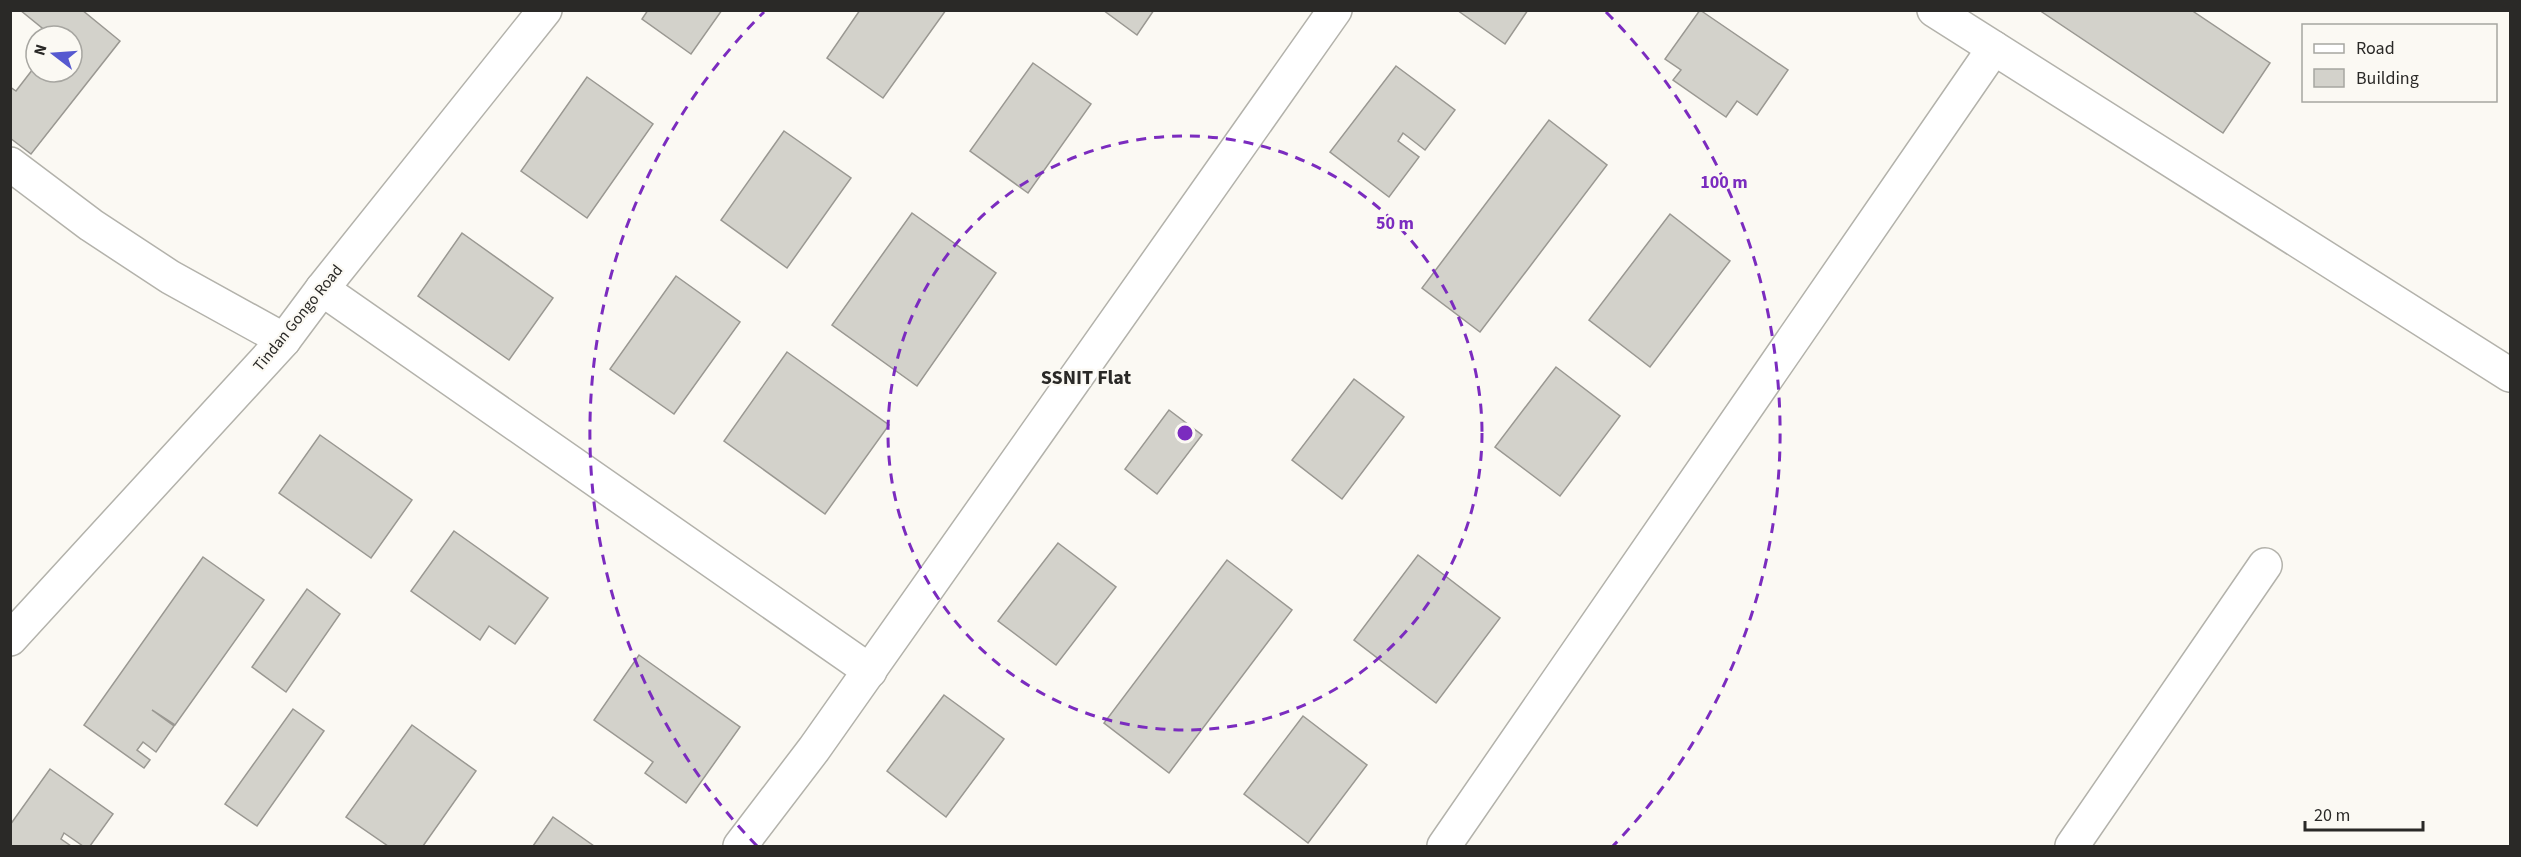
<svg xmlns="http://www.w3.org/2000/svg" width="2521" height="857" font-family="'Source Sans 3',sans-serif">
<rect width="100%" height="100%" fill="#fbf9f3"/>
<g fill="#d3d2cb" stroke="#9a9892" stroke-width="1.5">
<path d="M20 10H82L120 41 31 154 10 138V87L16 91 36 65V72H72V36H52Z"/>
<path d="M648 10H722L691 54 642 19Z"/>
<path d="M860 10H946L883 98 827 58Z"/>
<path d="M1103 10H1154L1137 35Z"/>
<path d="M1457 10H1528L1505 44Z"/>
<path d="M1700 10 1788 70 1757 115 1737 101 1726 117 1673 80 1681 70 1665 59Z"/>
<path d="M2043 10H2191L2270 63 2223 133 2042 12Z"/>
<path d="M1033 63 1091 104 1028 193 970 151Z"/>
<path d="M1396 66 1455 110 1425 150 1403 133 1398 141 1419 157 1389 197 1330 152Z"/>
<path d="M587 77 653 124 587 218 521 171Z"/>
<path d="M1549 120 1607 165 1480 332 1422 288Z"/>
<path d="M784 131 851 178 787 268 721 220Z"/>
<path d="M912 213 996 273 917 386 832 325Z"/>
<path d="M1670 214 1730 261 1650 367 1589 320Z"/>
<path d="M462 233 553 298 509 360 418 296Z"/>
<path d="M676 276 740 322 674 414 610 369Z"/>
<path d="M787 352 889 425 825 514 724 441Z"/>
<path d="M1556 367 1620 416 1560 496 1495 447Z"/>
<path d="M1354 379 1404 417 1342 499 1292 460Z"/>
<path d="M1169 410 1202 435 1157 494 1125 469Z"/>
<path d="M320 435 412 500 371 558 279 493Z"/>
<path d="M454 531 548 598 515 644 489 626 480 640 411 591Z"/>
<path d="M1058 543 1116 587 1056 665 998 621Z"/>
<path d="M1418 555 1500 618 1436 703 1354 640Z"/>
<path d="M203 557 264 600 175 725 152 710 174 726 156 752 143 742 137 750 150 760 144 768 84 725Z"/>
<path d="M1227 560 1292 610 1169 773 1104 723Z"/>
<path d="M307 589 340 614 286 692 252 667Z"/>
<path d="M639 655 740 727 686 803 645 773 653 762 594 720Z"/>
<path d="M944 695 1004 739 946 817 887 771Z"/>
<path d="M293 709 324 731 257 826 225 804Z"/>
<path d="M1303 716 1367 765 1308 843 1244 794Z"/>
<path d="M412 725 476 771 423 846H388L346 817Z"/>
<path d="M50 769 113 814 90 846H83L64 833 61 839 71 846H10V825Z"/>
<path d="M553 817 594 846H533Z"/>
</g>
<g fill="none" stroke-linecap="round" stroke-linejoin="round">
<g stroke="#b3b2ab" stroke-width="36">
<g id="minor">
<path d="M1934 10 2510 375"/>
<path d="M10 164 91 225 170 277 284 340"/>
<path d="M322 289 870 671"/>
<path d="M10 639 284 340 322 289 545 10"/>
<path d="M740 846 814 749 1335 10"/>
<path d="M1444 846 1994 48"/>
<path d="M2072 846 2265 565"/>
</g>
</g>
<use href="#minor" stroke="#fff" stroke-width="33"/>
</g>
<g fill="none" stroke="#7b2cbf" stroke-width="3" stroke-dasharray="10 8">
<circle cx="1185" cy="433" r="297"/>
<path d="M757 846A595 595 0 0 1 764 12M1606 12A595 595 0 0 1 1613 846"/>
</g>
<g text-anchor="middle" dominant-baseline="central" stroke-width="4.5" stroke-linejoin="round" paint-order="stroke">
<g font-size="16" fill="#2a2927" stroke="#fbf9f3">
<text transform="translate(298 318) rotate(-51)">Tindan Gongo Road</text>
</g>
<g font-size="20" font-weight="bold" fill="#2a2927" stroke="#fbf9f3">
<text x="1086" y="378">SSNIT Flat</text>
</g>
</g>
<circle cx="1185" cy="433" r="9" fill="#7b2cbf" stroke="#fbf9f3" stroke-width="3"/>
<g font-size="18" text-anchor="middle" font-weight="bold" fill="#7b2cbf" stroke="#fbf9f3" stroke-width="4.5" stroke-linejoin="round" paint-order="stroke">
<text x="1724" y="188">100 m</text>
<text x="1395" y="229">50 m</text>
</g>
<rect width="2521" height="857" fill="none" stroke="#2a2927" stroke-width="24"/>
<rect x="2302" y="24" width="195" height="78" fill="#fbf9f3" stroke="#a7a6a1" stroke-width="1.5"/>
<rect x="2314" y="44" width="30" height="9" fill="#ffffff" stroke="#a7a6a1" stroke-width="1.5"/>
<text x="2356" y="54" font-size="18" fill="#2a2927">Road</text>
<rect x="2314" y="69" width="30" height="18" fill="#d3d2cb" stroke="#a7a6a1" stroke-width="1.5"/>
<text x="2356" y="84" font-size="18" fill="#2a2927">Building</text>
<g transform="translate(54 54) rotate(287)"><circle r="28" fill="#fbf9f3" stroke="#a7a6a1" stroke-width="1.5"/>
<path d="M0-4.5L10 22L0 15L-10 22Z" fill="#5659d0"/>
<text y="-9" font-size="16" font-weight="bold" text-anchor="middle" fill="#2a2927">N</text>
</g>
<path d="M2305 821v9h118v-9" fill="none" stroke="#2a2927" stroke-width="3"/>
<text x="2314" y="821" font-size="18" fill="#2a2927" stroke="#fbf9f3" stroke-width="4.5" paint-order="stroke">20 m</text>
</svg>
